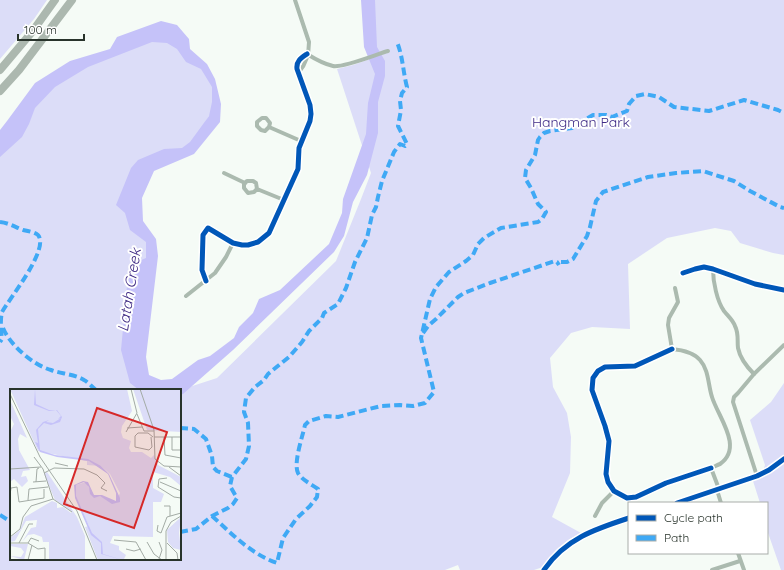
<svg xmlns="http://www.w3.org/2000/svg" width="784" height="570" font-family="Quicksand,sans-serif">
<rect width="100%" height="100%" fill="#f5fbf6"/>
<g fill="#dcddf8">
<path d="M0 0H47L34 19 0 59Z"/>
<path d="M369 0H784V255L773 253 740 243 731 231 715 228 667 238 628 264 630 329 592 327 571 333 550 358 553 387 567 413 571 437 570 473 552 517 581 533 568 540 556 550 543 567 534 570H460L458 565 445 570H0V144L29 104 74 68 169 35 205 67 214 83 217 103 187 152 163 157 130 195 151 240 135 336 153 390H11V559H180V390L217 378 336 261 361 199 371 173 340 78 337 69 353 65 373 58Z"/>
<path d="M784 383V570H781L767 530V503H760L753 481 766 475 764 468 765 465 750 420 771 402Z"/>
</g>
<path fill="#c5c2f9" d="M361 0H375L377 47 385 61V76L378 102V133L367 175 353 202 344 236 334 252 233 350 183 394 180 395V390H139L130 383 121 350 129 265 146 258V242L130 230 125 213 116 205 131 168 138 160 164 149 182 148 190 142 209 116 212 102V87L201 69 186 62 177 49 167 43 152 42 88 67 55 87 35 108 29 124 22 137 0 157V130L7 121 35 83 70 61 110 49 117 37 161 21 177 25 189 39 190 49 207 64 215 79 221 104 220 122 194 154 154 171 142 198 143 221 156 239 158 256 146 357 149 375 161 380 172 379 198 360 210 356 234 338 239 327 253 313 259 299 280 290 329 244 342 213 343 199 366 134 368 103 375 74 364 47Z"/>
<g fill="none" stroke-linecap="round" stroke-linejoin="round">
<g stroke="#abbaaf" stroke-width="4">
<path d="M295 0 309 42C309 52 306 64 299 72"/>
<path d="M307 54C315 59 324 64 333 66 343 68 377 54 388 51"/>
<path d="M269 127 265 131 261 130 257 126V122L262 118H266L270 123 269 127 301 141"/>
<path d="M224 173 245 183"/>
<path d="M257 189 254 192 248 193 244 188V184L247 181H253L256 183 257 189 284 200"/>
<path d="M713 269C713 282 717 301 724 311 728 316 733 320 735 326 739 334 737 340 738 348 740 358 747 367 754 374"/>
<path d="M683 273 695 269 704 267 713 269 755 284 784 290"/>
<path d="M206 281 202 270 203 235 208 228 233 243 242 245H248L258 242 269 233 298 169 299 148 310 121 311 114 310 105 297 69C296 61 301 58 307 54"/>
<path d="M186 296 215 273 226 257 233 243"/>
<path d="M672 349 635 366 605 367 598 371 593 378 592 390 605 426 609 441 606 474 608 482 614 491 627 498 636 497 666 483 711 468"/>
<path d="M672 349C682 350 693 352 700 360 709 370 708 385 712 397 718 417 744 447 720 464 717 465 714 467 711 468L719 489"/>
<path d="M672 349 668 325 669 318 678 302 675 288"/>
<path d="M757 476 733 402 734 397 738 393 754 374 784 345"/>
<path d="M717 490 721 503"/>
<path d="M595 516 602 503 614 491"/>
<path d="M738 553 744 570"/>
<path d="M712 570 740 561"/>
</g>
<g stroke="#a8b8ac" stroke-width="6">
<path d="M677 503 757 476 769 470 784 459"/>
<path d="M544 570C565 539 595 529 629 518"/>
</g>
<g stroke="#acb8af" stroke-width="8">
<path d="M0 70 32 32 55 0"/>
<path d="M0 91 19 70 72 0"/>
</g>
<g stroke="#3fa9f5" stroke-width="4" stroke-dasharray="8 4" stroke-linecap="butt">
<path d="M0 222C9 223 15 227 23 230 28 231 34 232 38 235 50 249 9 299 2 312 0 320 1 331 2 339L0 342"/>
<path d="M561 262H567L573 259 587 236 590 227 596 201 603 192 648 177 676 173 703 171 734 181 750 191 780 207 784 208"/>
<path d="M3 328C10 345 33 365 51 370 62 374 74 374 84 380 88 382 92 387 96 390"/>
<path d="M423 333 428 326 436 319 458 297 464 293 490 283 555 261 557 262 559 265"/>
<path d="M180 428 194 429 206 439 212 456 213 467 217 471 232 477"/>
<path d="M0 515 11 522"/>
<path d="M212 516C232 534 251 554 277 563L283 538 296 519 310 506 317 497 318 489C311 484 302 480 298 473 293 463 303 435 305 425L309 421 326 416 338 417 381 406 400 405 413 406 425 403 434 392 421 338 430 299 436 287 449 272 466 261 473 255 478 244 484 238 501 228 538 222 542 219 546 212 538 204 531 188 525 178 526 170 535 155 538 140 540 137 544 133 550 131 572 128 577 124 593 115H606L612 117 627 111 629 104 636 96 645 94 659 97 674 107 709 111 744 100 778 110 784 113"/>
<path d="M180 532 196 529 212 516 228 508 233 504 237 498 230 486 232 477 246 459 249 446 248 423 244 412 246 398 255 387 264 380 268 374 289 357 302 342 309 331 322 318 324 313 338 304 346 288 355 262 367 238 372 215 376 207 378 197 382 181 394 152 400 144 405 146 407 144 398 126 401 110 400 101 402 93 407 87C403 72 403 57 397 42"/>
</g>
<g stroke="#fff" stroke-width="8">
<g id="cycleway">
<path d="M683 273 695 269 704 267 713 269 755 284 784 290"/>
<path d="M206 281 202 270 203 235 208 228 233 243 242 245H248L258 242 269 233 298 169 299 148 310 121 311 114 310 105 297 69C296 61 301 58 307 54"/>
<path d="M672 349 635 366 605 367 598 371 593 378 592 390 605 426 609 441 606 474 608 482 614 491 627 498 636 497 666 483 711 468"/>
<path d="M677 503 757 476 769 470 784 459"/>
<path d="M544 570C565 539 595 529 629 518"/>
</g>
</g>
<use href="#cycleway" stroke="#0057b8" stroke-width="5"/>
</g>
<g text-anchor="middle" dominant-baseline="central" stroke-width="4" stroke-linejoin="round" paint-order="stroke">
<g font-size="14" fill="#3f2b86" stroke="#fff">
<text x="581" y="122">Hangman Park</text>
</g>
<g font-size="15" font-style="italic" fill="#3d2882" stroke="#fff">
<text transform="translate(129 290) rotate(-81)">Latah Creek</text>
</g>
</g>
<g transform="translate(10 389)">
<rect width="171" height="171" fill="#f5fbf6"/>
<path d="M0 0H117L122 22 112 37 111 43 113 49 121 52 119 59 121 63H132L141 69 144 66 148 76 171 88V97L160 88 143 83V99L154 105 151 113H143V148L103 147 100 154 109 157V161L116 166 114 170 88 171 75 138 79 137 66 109V96L76 93 84 107H90L106 114 110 104 100 85 91 77 77 76V72L28 62ZM123 0H171V43L137 41ZM0 11 17 49 10 45 8 50 9 61 20 81 13 82 11 88 16 87 18 92 12 98 4 90 0 93V43L4 35 0 27ZM37 83 67 128 75 147V171H39V153H33L32 148 24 145 18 146 12 153 21 139 26 138 27 131 16 132 5 152 0 153V149L10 141 15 128 42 112 47 114V119L53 118 61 124 62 123 45 111 34 85ZM171 128 169 144 171 161 163 159 158 153 157 141ZM0 155H18L14 171 0 167 11 168 14 163 11 159 0 157Z" fill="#dcddf8"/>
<path d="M25 0 26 15 39 21H47L52 28 50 33 41 36 34 34 28 40 30 61 45 66 78 70 91 77 99 85 110 109V113L102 115 90 107 84 109 80 105 79 98 74 93 66 96V107L82 144 92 153 93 165 113 171 91 165V154L81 146 65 109 64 96 73 92 78 93 84 106H92L106 112V104L98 85 79 72 47 68 30 63 25 53 28 54 26 41 33 33 39 31 36 33 43 34 51 29 48 30 51 27 46 21 39 22 24 16Z" fill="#c5c2f9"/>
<path fill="none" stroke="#a3aba5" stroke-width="1" d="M130 0 144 41 145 70 154 77 171 78M0 5 30 68 67 122 87 171M127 25 134 42H144M117 39 132 38M116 43 127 24 121 0M125 47V58L139 61 142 58 141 48M125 47 128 44H138L143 48M144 48H171M154 48 155 66 171 69M162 48V61H171M24 68 33 80 43 110 62 123M45 74 58 77M159 78 171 87M0 80 31 78M74 80 87 86 95 94 91 99 97 102M34 84 44 79 74 80M157 89 149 90 148 98 164 108 171 109M23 93 36 92M26 93 27 80 29 79M150 93 171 102M0 106 1 99 7 98 9 113 34 109V100M18 111 19 100 38 98M154 117H160V127M148 136 147 142 151 144 157 128 171 124M0 148 10 140 13 128 21 117 43 110M104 151 126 153 136 171M137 153 144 165 152 171M149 153 152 161 149 170M0 154H18L28 160M9 154 19 135H23M18 154 21 149 29 152M157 154 167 164 168 171M28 160 35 159V171M116 160 124 162 131 160M18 171 22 156M156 171V142L161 133 171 127"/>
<path fill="#d62828" fill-opacity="0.15" stroke="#d62828" stroke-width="2" d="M87 19 157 43 124 139 54 115Z"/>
<rect width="171" height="171" fill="none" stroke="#28332b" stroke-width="2"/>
</g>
<rect x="628" y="502" width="140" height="52" fill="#ffffff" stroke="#a9adaa"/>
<rect x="636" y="515" width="20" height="6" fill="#0057b8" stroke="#a9adaa"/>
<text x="664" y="522" font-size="12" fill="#28332b">Cycle path</text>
<rect x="636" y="535" width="20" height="6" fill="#3fa9f5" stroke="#a9adaa"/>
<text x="664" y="542" font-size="12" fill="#28332b">Path</text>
<path d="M18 34v6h66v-6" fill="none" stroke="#28332b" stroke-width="2"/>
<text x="24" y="34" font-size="12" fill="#28332b" stroke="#ffffff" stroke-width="3" paint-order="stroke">100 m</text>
</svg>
